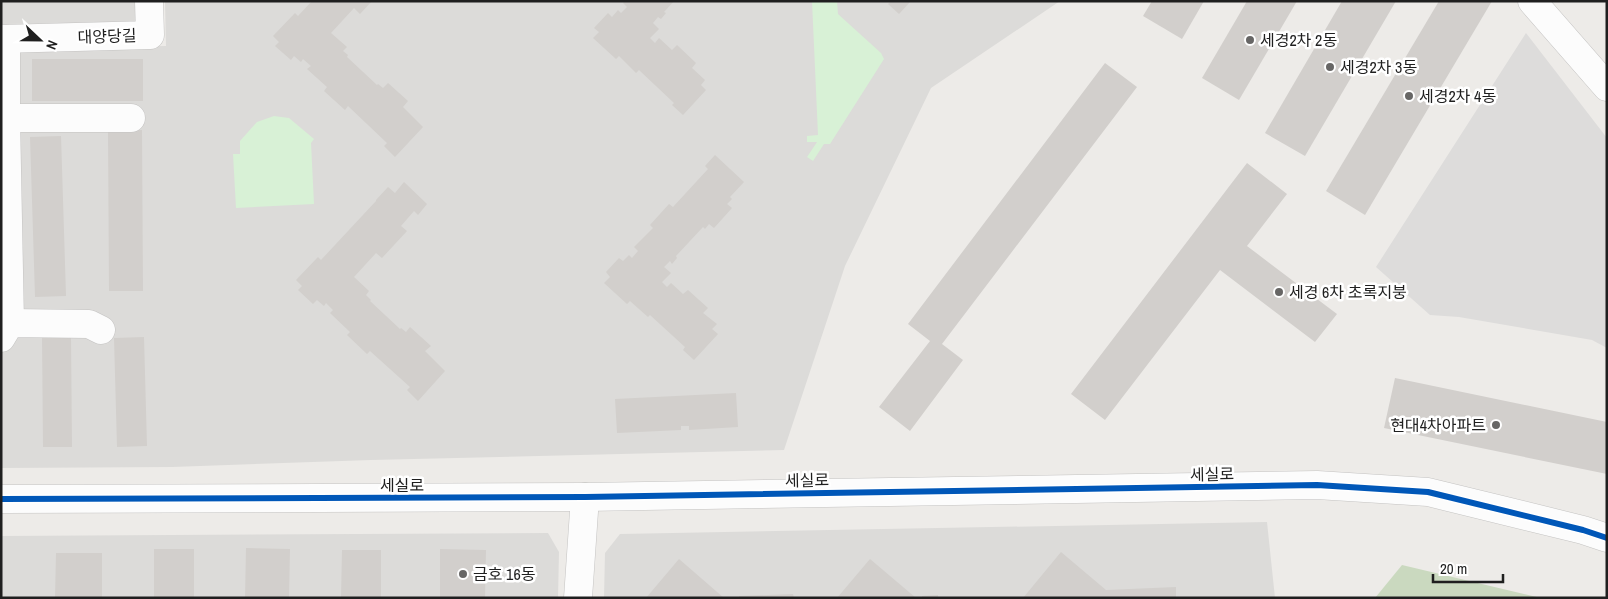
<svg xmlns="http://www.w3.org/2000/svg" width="1608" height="599" font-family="'Archivo Narrow','Noto Sans KR',sans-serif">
<rect width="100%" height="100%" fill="#edebe8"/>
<g fill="#dcdbd9">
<path d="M1 1H138L139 23 1 24Z"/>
<path d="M165 1H1060L931 88 845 266 784 450 371 460 172 467 1 468V49L166 46Z"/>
<path d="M1267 522 1275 598H604L605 553 620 534Z"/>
<path d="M548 533 559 552 558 598H1V536Z"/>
</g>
<path fill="#cad9bf" d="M1402 565 1541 598H1375Z"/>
<g fill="#d8f1d6">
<path d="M812 1H837L838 14 881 53 884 59 830 144H824L813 161 807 157 817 142H807V136L818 135Z"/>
<path d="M274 116 289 118 314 139 311 143 314 204 236 208 233 154H240V141L257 122Z"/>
</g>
<path fill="#dddcdb" d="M1526 33 1607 138V348L1592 340 1459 317 1430 315 1376 267Z"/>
<g fill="#d2cfcc">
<path d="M312 1H372L360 14 354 8 331 33 347 47 343 51 348 55 347 57 377 85 378 84 383 88 388 83 408 101 403 107 423 127 395 157 384 146 387 143 348 106 345 110 324 91 327 87 307 69 311 66 303 59 301 62 294 56 291 60 275 46 279 42 273 36 295 13 298 16Z"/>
<path d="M625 1H674L664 12 666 13 661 19 658 17 653 23 659 29 650 38 655 43 659 38 672 50 677 45 696 63 692 68 705 80 701 85 706 90 683 115 672 105 674 103 639 70 636 73 619 56 616 59 593 38 599 32 594 28 608 13 612 17 618 10 621 13 627 7 623 3Z"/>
<path d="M891 1H911L899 14 888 4Z"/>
<path d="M1152 1H1204L1182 39 1143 16Z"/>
<path d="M1247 1H1297L1239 100 1202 78Z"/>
<path d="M1342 1H1396L1305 156 1265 133Z"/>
<path d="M1439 1H1492L1365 215 1326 191Z"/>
<rect x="32" y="59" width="111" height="42"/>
<path d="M1105 63 1137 87 942 344 963 360 910 431 879 407 930 341 908 324Z"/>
<path d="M142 130 143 291H109L108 131Z"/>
<path d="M61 136 66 296 35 297 30 137Z"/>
<path d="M715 155 744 182 730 197 732 199 727 204 732 208 714 228 709 224 705 229 703 227 676 256 677 258 672 264 670 261 664 267 671 273 662 282 667 287 671 283 683 294 688 290 708 308 703 313 717 324 712 329 718 334 694 360 683 350 685 347 650 315 648 317 630 301 627 304 604 283 610 277 606 272 619 258 623 261 629 255 632 258 638 251 634 247 653 228 650 225 669 204 673 207 708 169 705 166Z"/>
<path d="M1247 163 1287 194 1247 246 1337 314 1315 342 1220 270 1105 420 1071 394Z"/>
<path d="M404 182 427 204 418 215 414 211 401 226 407 231 382 258 376 253 354 277 369 291 366 295 371 300 370 301 400 329 401 328 406 332 410 327 431 346 425 351 445 371 418 401 407 390 410 387 370 351 367 354 347 335 350 332 330 313 333 310 326 303 324 306 317 300 313 304 298 290 302 286 296 280 318 257 321 260 376 201V200L388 187 395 193Z"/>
<path d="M42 337H71L72 447H43Z"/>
<path d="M144 337 147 446 117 447 114 338Z"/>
<path d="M1395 378 1607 422V474L1384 428Z"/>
<path d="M736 393 738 427 689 430V426H681V430L617 433 615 399Z"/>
<path d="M246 548 290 549 289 598H245Z"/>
<rect x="154" y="549" width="40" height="49"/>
<path d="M440 549 486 550 485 598H440Z"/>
<path d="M342 550H381V598H341Z"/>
<path d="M1061 552 1106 590 1176 587V598H1023Z"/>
<path d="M56 553H102V598H55Z"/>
<path d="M679 559 724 598H646Z"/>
<path d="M870 559 916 598H837Z"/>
<path d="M793 594 794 598H739V596Z"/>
<path d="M938 595V598H922V596Z"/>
</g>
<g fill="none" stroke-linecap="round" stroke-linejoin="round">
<g stroke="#c4c3c2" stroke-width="29">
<g id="minor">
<path d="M1532 1 1607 87"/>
<path d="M1 39 150 35 149 1"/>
<path d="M6 118V39"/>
<path d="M10 323 6 118H131"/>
<path d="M1 338 10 323 89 324 101 330"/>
<path d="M1 499 585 497 1317 485 1428 492 1583 530 1607 538"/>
<path d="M578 598 585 497"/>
</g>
</g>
<use href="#minor" stroke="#fcfcfc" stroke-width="28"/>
<g stroke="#fff" stroke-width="9">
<path id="cycleway" d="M1 499 585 497 1317 485 1428 492 1583 530 1607 538"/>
</g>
<use href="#cycleway" stroke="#0057b8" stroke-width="6"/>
</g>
<g fill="#676665" stroke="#fff" stroke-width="2">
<circle cx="1250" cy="40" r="5"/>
<circle cx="1330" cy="67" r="5"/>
<circle cx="1409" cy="96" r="5"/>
<circle cx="1279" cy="292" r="5"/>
<circle cx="1496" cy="425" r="5"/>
<circle cx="463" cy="574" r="5"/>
</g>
<g text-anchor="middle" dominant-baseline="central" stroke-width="5" stroke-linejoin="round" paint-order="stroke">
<g font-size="16" fill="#1f1f1f" stroke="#fff">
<text transform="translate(107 36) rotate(-2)">대양당길</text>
<text transform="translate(1212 474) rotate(-1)">세실로</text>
<text transform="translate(807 480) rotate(-1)">세실로</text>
<text x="402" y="485">세실로</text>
</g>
<g font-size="16" fill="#1f1f1f" stroke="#fff" text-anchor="start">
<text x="1260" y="40">세경2차 2동</text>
<text x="1340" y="67">세경2차 3동</text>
<text x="1419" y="96">세경2차 4동</text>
<text x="1289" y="292">세경 6차 초록지붕</text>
<text x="1486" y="425" text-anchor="end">현대4차아파트</text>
<text x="473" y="574">금호 16동</text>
</g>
</g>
<rect width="1608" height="599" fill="none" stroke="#1f1f1f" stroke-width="5"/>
<g transform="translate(40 40) rotate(112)" stroke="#ffffff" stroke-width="4" paint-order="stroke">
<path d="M0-4L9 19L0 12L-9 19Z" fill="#1f1f1f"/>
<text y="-8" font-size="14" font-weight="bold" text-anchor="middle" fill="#1f1f1f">N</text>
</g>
<path d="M1433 574v8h70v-8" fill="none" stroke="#1f1f1f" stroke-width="2.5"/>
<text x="1440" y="574" font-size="15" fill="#1f1f1f" stroke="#ffffff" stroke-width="4" paint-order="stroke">20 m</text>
</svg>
